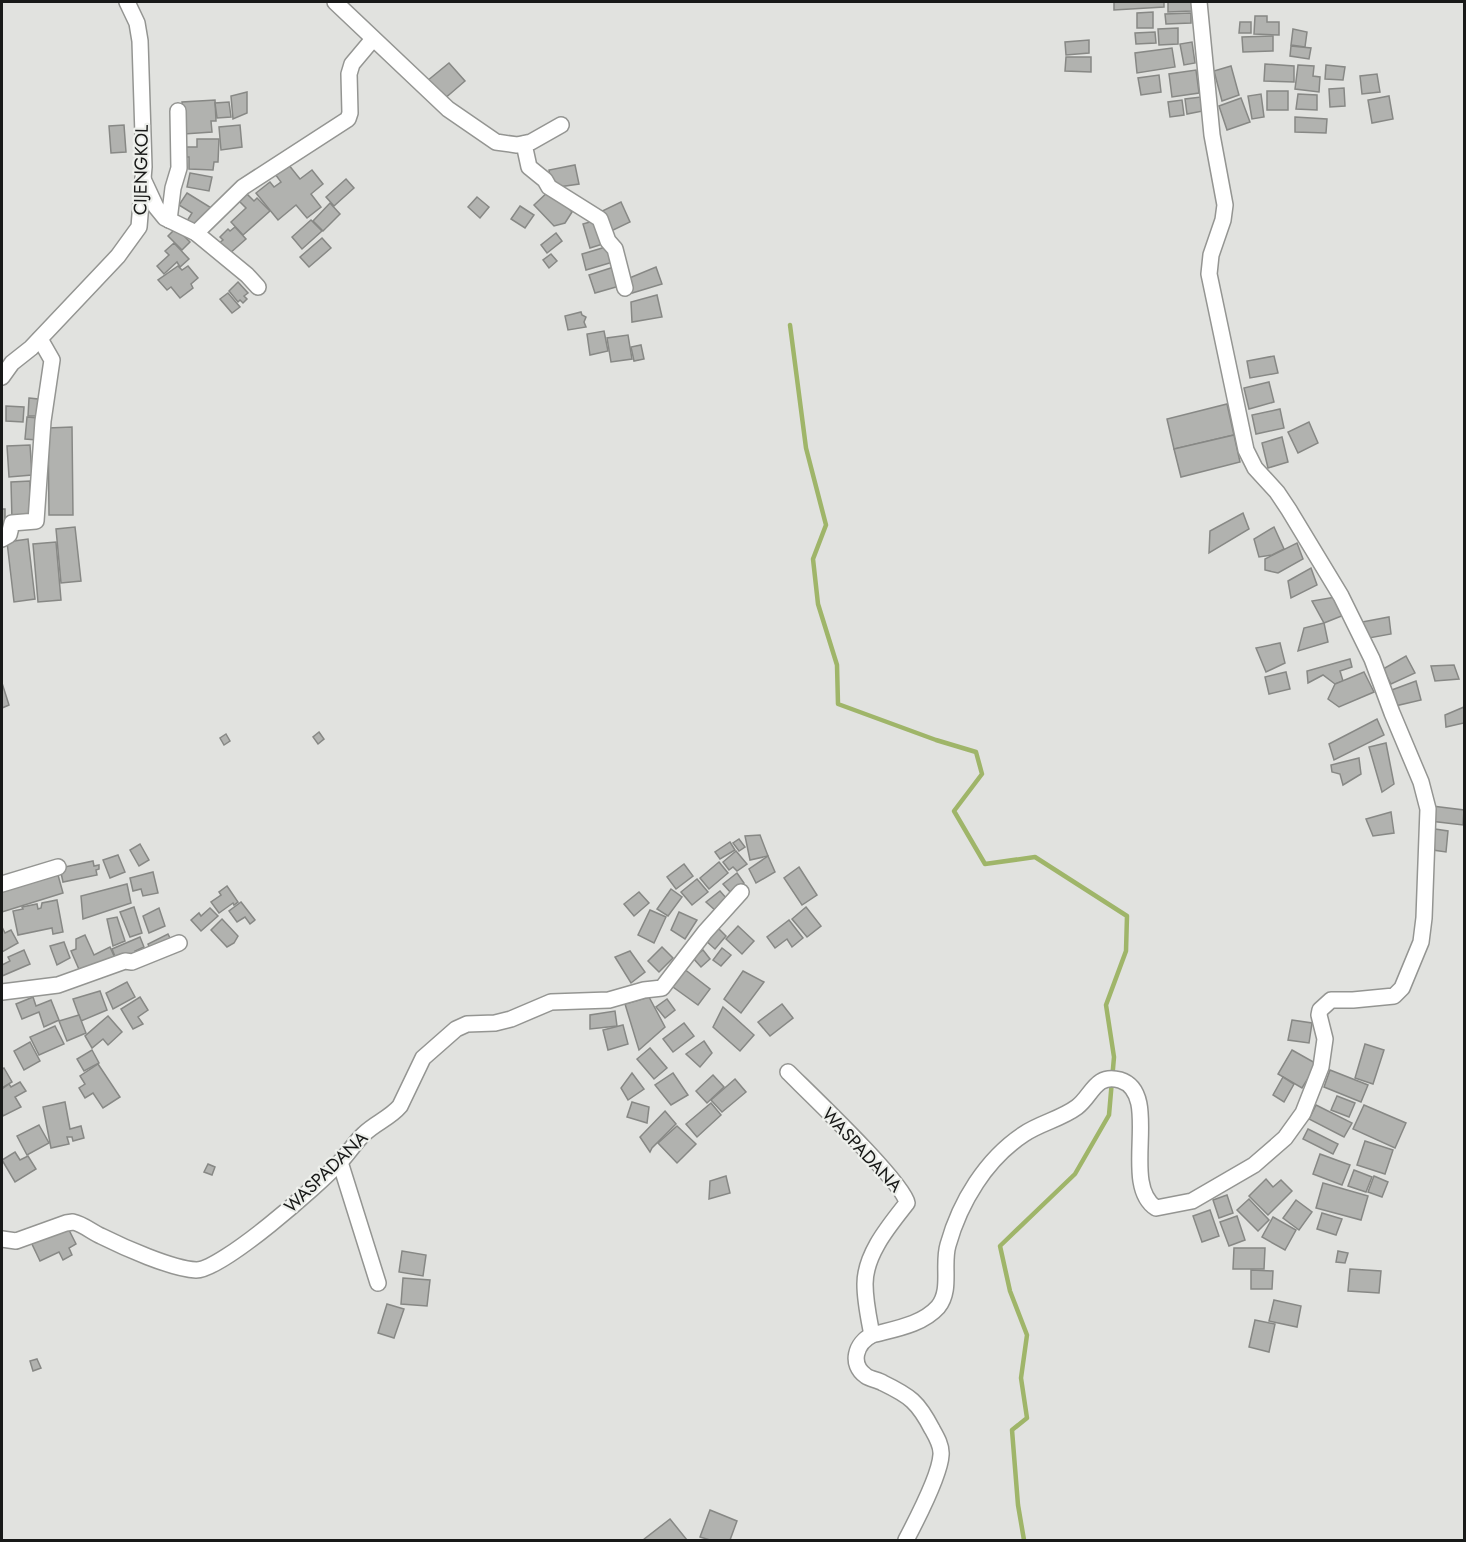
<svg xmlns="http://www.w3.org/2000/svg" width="1466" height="1542" font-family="Jost,sans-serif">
<rect width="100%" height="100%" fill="#e1e2df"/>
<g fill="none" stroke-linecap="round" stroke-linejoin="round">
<path stroke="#9fb569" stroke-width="4.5" d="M790 325 806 448 826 525 813 559 818 604 837 665 838 704 936 740 976 752 982 774 954 811 985 864 1035 857 1127 916 1126 951 1106 1005 1114 1057 1109 1115 1075 1174 1000 1246 1010 1291 1027 1335 1021 1378 1027 1418 1012 1430 1018 1505 1024 1540"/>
</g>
<g fill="#b1b2af" stroke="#878885" stroke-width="1.5">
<path d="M1114 2H1164V7L1114 10Z"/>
<path d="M1168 2H1192V11L1168 12Z"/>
<path d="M1153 12V28H1137V13Z"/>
<path d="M1191 13V23L1166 24 1165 14Z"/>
<path d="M1255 16H1267V22H1279V35L1254 34Z"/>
<path d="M1240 22H1251V33H1239Z"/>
<path d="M1178 28V44L1159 45 1158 29Z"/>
<path d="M1293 29 1307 32 1305 47 1291 45Z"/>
<path d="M1155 32 1156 43 1136 44 1135 33Z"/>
<path d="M1273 36V51L1243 52 1242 37Z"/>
<path d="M1089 40V53L1066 55 1065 42Z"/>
<path d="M1192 42 1195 63 1184 65 1180 44Z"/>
<path d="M1291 46 1311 48 1309 59 1290 56Z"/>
<path d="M1172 48 1175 67 1137 73 1135 53Z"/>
<path d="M1066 57H1091V72L1065 71Z"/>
<path d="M449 63 465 81 443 100 427 81Z"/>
<path d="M1265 64 1294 66V82L1264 81Z"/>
<path d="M1298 65 1314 66 1313 76 1320 77 1319 92 1295 89Z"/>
<path d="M1326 65 1345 67 1343 80 1325 79Z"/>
<path d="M1231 66 1239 95 1222 101 1214 71Z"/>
<path d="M1196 70 1199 93 1172 97 1169 74Z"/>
<path d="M1377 74 1380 92 1362 94 1360 76Z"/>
<path d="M1159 75 1161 92 1141 95 1138 78Z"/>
<path d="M1344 88 1345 106 1330 107 1329 89Z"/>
<rect x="1267" y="91" width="21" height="19"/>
<path d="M247 92V113L233 119 231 96Z"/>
<path d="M1261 94 1264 117 1252 119 1248 96Z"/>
<path d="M1298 94 1317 95V110L1296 109Z"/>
<path d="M1389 96 1393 119 1372 123 1368 100Z"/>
<path d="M1201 97 1203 111 1187 114 1185 99Z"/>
<path d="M1241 98 1250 122 1227 130 1219 106Z"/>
<path d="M215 100 216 121H211L212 132 184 134 182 102Z"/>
<path d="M1182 100 1184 115 1170 117 1168 102Z"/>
<path d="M229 102 231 117 217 118 215 103Z"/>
<path d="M1295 117 1327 119 1326 133 1295 132Z"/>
<path d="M124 125 126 152 111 153 109 126Z"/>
<path d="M240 125 242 147 221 150 219 127Z"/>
<path d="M197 139H219L218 162H214L213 170 189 169V157H186V147H197Z"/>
<path d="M288 164 300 179 312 170 323 184 311 194 321 207 307 218 296 205 278 220 256 193 270 182 274 187 281 182 275 174Z"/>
<path d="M575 165 579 184 552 188 549 170Z"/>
<path d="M190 173 212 177 209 191 187 187Z"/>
<path d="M346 179 354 188 334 206 326 197Z"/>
<path d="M551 189 572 212 565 223 554 226 534 205Z"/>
<path d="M187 193 213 209 199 229 187 221 192 213 179 205Z"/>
<path d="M246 193 254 201 257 198 270 211 243 235 231 222 246 208 238 200Z"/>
<path d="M477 197 489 207 480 218 468 207Z"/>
<path d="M621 202 630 222 607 233 598 213Z"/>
<path d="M330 203 340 214 323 231 313 221Z"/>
<path d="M520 206 534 215 525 228 511 219Z"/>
<path d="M600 219 606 243 590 248 583 224Z"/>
<path d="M311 220 322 231 302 249 292 237Z"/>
<path d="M235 227 246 239 229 254 219 243 223 240 220 237 228 229 230 231Z"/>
<path d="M176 228 190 242 182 250 168 236Z"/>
<path d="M556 233 562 241 547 253 541 245Z"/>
<path d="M322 238 331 248 309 267 300 257Z"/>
<path d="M174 243 189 259 180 267 177 262 164 274 157 266 169 255 165 251Z"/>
<path d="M609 246 613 262 586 270 582 254Z"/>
<path d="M551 254 557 261 549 268 543 260Z"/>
<path d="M178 266 182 270 188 266 198 278 191 284 193 288 180 298 171 287 167 290 158 280Z"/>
<path d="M617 266 623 285 595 293 589 275Z"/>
<path d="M656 267 662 284 629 294 627 279Z"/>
<path d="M238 282 248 293 244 296 247 299 243 303 240 300 238 302 229 291Z"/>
<path d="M228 293 240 307 232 313 220 299Z"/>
<path d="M657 295 662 317 632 322 631 302Z"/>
<path d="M581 312 582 315 586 317 584 322 586 327 568 330 565 316Z"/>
<path d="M604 331 608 351 590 355 587 334Z"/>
<path d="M628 335 632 359 611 362 607 338Z"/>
<path d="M641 345 644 359 634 361 631 347Z"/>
<path d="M1274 356 1278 373 1250 378 1247 361Z"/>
<path d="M1269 382 1274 402 1249 409 1244 388Z"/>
<path d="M29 398 38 399V416H28Z"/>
<path d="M1227 404 1234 435 1174 449 1167 419Z"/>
<path d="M6 406 24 407 23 422 6 421Z"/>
<path d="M1280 409 1284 428 1256 434 1252 415Z"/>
<path d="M27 417 38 418 37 440 25 439Z"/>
<path d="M1309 422 1318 443 1298 453 1288 432Z"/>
<path d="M72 427 73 515H49L48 428Z"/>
<path d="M1234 435 1240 462 1181 477 1174 449Z"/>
<path d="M1282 437 1288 462 1268 468 1262 443Z"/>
<path d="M30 445 32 475 9 477 7 446Z"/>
<path d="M30 481V521H12L11 482Z"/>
<rect x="2" y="509" width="3" height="26"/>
<path d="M1243 513 1249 529 1209 553 1210 531Z"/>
<path d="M75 527 81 581 61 583 56 529Z"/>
<path d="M1274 527 1284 549 1272 555 1259 557 1254 539Z"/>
<path d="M28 539 35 599 14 602 7 542Z"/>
<path d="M56 542 61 600 38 602 33 544Z"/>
<path d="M1297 543 1303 559 1278 573 1265 570V559Z"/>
<path d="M1311 568 1317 585 1291 598 1288 581Z"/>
<path d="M1341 596 1344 615 1324 623 1312 601Z"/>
<path d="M1389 617 1391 634 1369 638 1362 622Z"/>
<path d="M1324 623 1328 642 1298 651 1304 628Z"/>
<path d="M1280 643 1285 663 1266 672 1256 648Z"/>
<path d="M1406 656 1415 673 1391 684 1383 669Z"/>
<path d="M1350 659 1352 667 1340 671 1343 681 1335 684 1323 675 1308 683 1307 671Z"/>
<path d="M1454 665 1459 679 1435 681 1431 666Z"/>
<path d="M1286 672 1290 689 1269 694 1265 677Z"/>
<path d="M1364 672 1374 692 1339 707 1328 699 1335 684Z"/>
<path d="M1416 681 1421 700 1395 706 1389 691Z"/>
<path d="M2 683 9 705 2 708Z"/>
<path d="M1464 707V723L1446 727 1445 715Z"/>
<path d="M1377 719 1384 735 1334 760 1329 744Z"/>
<path d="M319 732 324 739 318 744 313 737Z"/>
<path d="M226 734 230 741 224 745 220 738Z"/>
<path d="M1386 743 1394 784 1382 792 1369 747Z"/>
<path d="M1359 758 1361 774 1343 785 1340 774 1332 772 1331 765Z"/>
<path d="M1432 806 1464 810 1463 825 1430 821Z"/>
<path d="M1391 812 1394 833 1373 836 1366 819Z"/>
<path d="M1435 829 1448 831 1446 852 1433 850Z"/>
<path d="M760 835 768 856 750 860 745 836Z"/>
<path d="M739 839 745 847 739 851 733 843Z"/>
<path d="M730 842 735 850 720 859 715 852Z"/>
<path d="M140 844 149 860 139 866 130 850Z"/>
<path d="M736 851 747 864 737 871 733 867 729 870 723 862Z"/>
<path d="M118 855 125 872 110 878 103 860Z"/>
<path d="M768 856 775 872 756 883 749 869Z"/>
<path d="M93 861 94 866 99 865V869L96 870 97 875 63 882 60 868Z"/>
<path d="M719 862 728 873 709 889 700 878Z"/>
<path d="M684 864 693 876 676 889 667 877Z"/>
<path d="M799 867 817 895 802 905 784 878Z"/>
<path d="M153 872 158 893 143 896 141 889 133 891 130 878Z"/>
<path d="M737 873 744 883 731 893 723 884Z"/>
<path d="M58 875 63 893 2 912V890Z"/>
<path d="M697 879 708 892 692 905 681 892Z"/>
<path d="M127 884 131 903 83 919 81 896Z"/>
<path d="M227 886 238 902 234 905 233 903 219 913 211 902 221 895 219 892Z"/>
<path d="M671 889 682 897 668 916 657 909Z"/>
<path d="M720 891 727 899 716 911 706 902Z"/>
<path d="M639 892 649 903 634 916 624 904Z"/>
<path d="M57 900 63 932 53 934 52 928 18 935 13 911 23 909 22 907 37 904 38 909 41 908 42 903Z"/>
<path d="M241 902 255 920 250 924 245 917 237 922 229 911Z"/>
<path d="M134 907 142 933 130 937 120 912Z"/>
<path d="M806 907 821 926 807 937 792 919Z"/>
<path d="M159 908 165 926 149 933 143 916Z"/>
<path d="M210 908 218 916 201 931 191 920 199 913 201 916Z"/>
<path d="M650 910 666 917 654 943 638 935Z"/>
<path d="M679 912 697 920 685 939 671 930Z"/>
<path d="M117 917 125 941 113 946 107 919Z"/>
<path d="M222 919 238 936 234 943 227 947 211 930Z"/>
<path d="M789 920 803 938 792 947 787 939 775 948 767 937Z"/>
<path d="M738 926 754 941 742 954 726 939Z"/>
<path d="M2 927 5 933 11 930 18 943 2 952Z"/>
<path d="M717 927 726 936 715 949 705 940Z"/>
<path d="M168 934 172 942 152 954 148 944Z"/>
<path d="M85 935 94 955 110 947 115 958 81 974 71 951 76 949V939Z"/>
<path d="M140 937 144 947 135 951 137 955 116 959 112 949Z"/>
<path d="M64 942 70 958 57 965 50 946Z"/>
<path d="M662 947 673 958 659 972 648 961Z"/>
<path d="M722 948 731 955 721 966 713 960Z"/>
<path d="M24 950 30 964 2 976V965L10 961 8 957Z"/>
<path d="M703 950 710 959 701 967 693 958Z"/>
<path d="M630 951 645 972 631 983 615 957Z"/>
<path d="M679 965 710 989 698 1005 673 987Z"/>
<path d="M743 971 764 982 741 1013 724 999Z"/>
<path d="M127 982 135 997 113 1009 106 993Z"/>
<path d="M100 991 107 1010 81 1021 73 999Z"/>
<path d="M33 997 36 1006 51 1000 59 1020 44 1027 39 1012 22 1019 16 1004Z"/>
<path d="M140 997 148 1010 138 1017 143 1024 133 1029 121 1009Z"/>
<path d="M649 997 665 1027 639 1050 625 1004Z"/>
<path d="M667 999 675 1010 665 1018 656 1007Z"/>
<path d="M782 1004 793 1018 770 1036 758 1022Z"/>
<path d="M723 1007 754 1035 740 1051 713 1027Z"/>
<path d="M615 1011 617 1026 590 1029V1015Z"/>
<path d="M79 1015 86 1033 67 1041 59 1021Z"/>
<path d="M108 1016 122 1032 108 1045 103 1039 92 1048 85 1036Z"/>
<path d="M1292 1020 1312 1023 1309 1043 1288 1040Z"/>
<path d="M684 1023 694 1036 673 1052 663 1039Z"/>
<path d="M623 1025 628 1044 608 1050 603 1030Z"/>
<path d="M55 1026 64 1044 39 1055 30 1037Z"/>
<path d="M704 1041 712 1053 700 1067 686 1054Z"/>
<path d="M30 1042 40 1061 24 1070 14 1051Z"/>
<path d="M1365 1044 1384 1050 1373 1084 1355 1078Z"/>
<path d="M650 1048 667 1068 654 1079 637 1059Z"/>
<path d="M92 1050 99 1063 84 1071 77 1059Z"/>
<path d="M1292 1050 1317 1064 1302 1088 1278 1074Z"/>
<path d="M98 1064 120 1097 103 1108 93 1093 85 1098 79 1088 85 1084 80 1076Z"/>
<path d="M4 1068 12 1082 2 1088V1069Z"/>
<path d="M1330 1070 1368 1085 1361 1102 1324 1087Z"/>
<path d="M632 1073 644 1089 628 1100 621 1088Z"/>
<path d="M673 1073 688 1095 671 1105 655 1085Z"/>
<path d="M713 1075 724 1087 707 1103 696 1091Z"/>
<path d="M1283 1077 1294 1084 1284 1102 1273 1095Z"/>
<path d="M735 1079 746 1092 722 1112 711 1100Z"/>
<path d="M20 1082 26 1091 15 1097 21 1107 3 1116 2 1113V1089L9 1084 11 1087Z"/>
<path d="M1337 1096 1355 1103 1349 1117 1331 1110Z"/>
<path d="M65 1102 70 1129 81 1126 84 1138 73 1141 72 1137H67L69 1144 51 1148 43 1107Z"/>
<path d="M632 1102 649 1107 647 1123 627 1117Z"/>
<path d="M711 1103 721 1115 697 1137 686 1124Z"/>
<path d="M1316 1105 1352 1123 1344 1137 1309 1119Z"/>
<path d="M1364 1105 1406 1123 1395 1148 1353 1129Z"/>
<path d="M665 1111 676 1124 652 1148 650 1152 640 1137Z"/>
<path d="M39 1125 49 1143 27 1155 17 1136Z"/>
<path d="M677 1126 696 1144 677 1163 658 1143Z"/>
<path d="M1308 1129 1338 1144 1333 1154 1303 1139Z"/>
<path d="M1365 1141 1393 1150 1385 1174 1357 1165Z"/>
<path d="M15 1152 20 1160 28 1156 36 1169 15 1182 2 1160Z"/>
<path d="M1320 1154 1350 1165 1342 1185 1313 1174Z"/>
<path d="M208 1164 215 1167 212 1175 204 1172Z"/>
<path d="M1354 1170 1372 1177 1366 1192 1348 1186Z"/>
<path d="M726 1176 730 1193 709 1199 710 1181Z"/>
<path d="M1374 1176 1388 1182 1382 1197 1368 1192Z"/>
<path d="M1266 1179 1273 1187 1281 1180 1292 1191 1268 1215 1249 1196Z"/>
<path d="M1323 1183 1368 1196 1361 1220 1316 1208Z"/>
<path d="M1227 1195 1233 1213 1219 1218 1213 1200Z"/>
<path d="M1249 1199 1269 1220 1258 1231 1237 1210Z"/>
<path d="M1296 1200 1312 1212 1299 1230 1283 1218Z"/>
<path d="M1210 1210 1219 1236 1202 1242 1193 1216Z"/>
<path d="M1322 1213 1342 1219 1336 1235 1317 1229Z"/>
<path d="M1237 1216 1245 1240 1229 1246 1220 1222Z"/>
<path d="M1273 1217 1296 1230 1285 1250 1262 1237Z"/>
<path d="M66 1224 76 1244 69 1248 72 1255 63 1260 59 1252 40 1261 31 1242Z"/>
<path d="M1234 1248H1265L1264 1269H1233Z"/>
<path d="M402 1251 426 1255 423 1276 399 1272Z"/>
<path d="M1338 1251 1348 1253 1345 1263 1336 1262Z"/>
<path d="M1350 1269 1381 1271 1379 1293 1348 1291Z"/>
<path d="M1251 1270 1273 1271 1272 1289H1251Z"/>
<path d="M403 1278 430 1280 427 1306 401 1304Z"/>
<path d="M1274 1300 1301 1306 1297 1327 1269 1321Z"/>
<path d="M387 1304 404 1309 394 1338 378 1333Z"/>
<path d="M1255 1320 1275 1324 1269 1352 1249 1347Z"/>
<path d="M37 1359 41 1368 33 1371 30 1361Z"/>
<path d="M710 1510 737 1521 730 1540H710L700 1537Z"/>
<path d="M670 1519 687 1540H643Z"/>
</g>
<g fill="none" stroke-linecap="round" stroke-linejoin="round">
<g stroke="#949592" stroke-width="18">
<g id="minor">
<path d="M335 2 448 109 496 142 517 145 531 142 561 125"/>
<path d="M524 144 529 167 545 180 549 187 600 219 608 241 615 249 625 288"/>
<path d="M143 179 156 207 165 218 196 233 247 275 258 287"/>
<path d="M169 220 173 188 179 168 178 111"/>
<path d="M196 233 243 187 348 119 350 113 349 74 352 64 373 39"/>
<path d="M2 377 12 363 31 348 118 256 139 227 144 167 140 41 137 23 127 2"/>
<path d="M2 539 9 535 12 523 36 521 43 421 52 360 40 339"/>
<path d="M2 884 58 867"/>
<path d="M2 992 58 985 125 961 132 962 179 943"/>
<path d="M788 1072C808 1092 904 1183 907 1203 889 1226 865 1254 865 1284 865 1302 869 1319 872 1335"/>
<path d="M340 1162 378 1283"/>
<path d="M2 1239 16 1241 66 1223 73 1222C83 1224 92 1232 101 1236 123 1247 172 1269 196 1270 221 1271 320 1184 340 1162 349 1153 355 1142 364 1134 375 1123 390 1118 400 1106L423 1058 456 1029 467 1024 495 1023 511 1019 551 1002 609 1000 644 990 662 988 705 932 741 892"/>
<path d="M906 1540C916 1521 940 1474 941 1455 942 1446 936 1436 932 1429 918 1402 910 1396 883 1383 878 1380 870 1379 866 1376 849 1364 856 1343 872 1335 894 1329 922 1325 938 1307 952 1290 942 1265 948 1245 960 1202 986 1159 1024 1134 1040 1123 1061 1119 1077 1107 1092 1096 1095 1073 1120 1080 1163 1093 1119 1184 1156 1208L1192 1201 1254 1165 1285 1138 1303 1113 1321 1067 1325 1039 1319 1015 1320 1010 1331 1000H1353L1394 996 1402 988 1421 942 1424 918 1428 809 1421 782 1392 713 1372 659 1341 596 1289 510 1277 492 1255 468 1246 450 1209 274 1211 255 1223 220 1225 205 1212 135 1199 2"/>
</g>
</g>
<use href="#minor" stroke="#fff" stroke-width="15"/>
</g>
<g text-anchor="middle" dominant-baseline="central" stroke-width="4.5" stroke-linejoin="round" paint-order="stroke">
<g font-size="18" fill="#181918" stroke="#eef0ec">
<text transform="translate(141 170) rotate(-89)">CIJENGKOL</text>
<text transform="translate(862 1150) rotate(47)">WASPADANA</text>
<text transform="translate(326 1172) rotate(-44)">WASPADANA</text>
</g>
</g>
<rect width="1466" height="1542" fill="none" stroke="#181918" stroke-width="6"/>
</svg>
